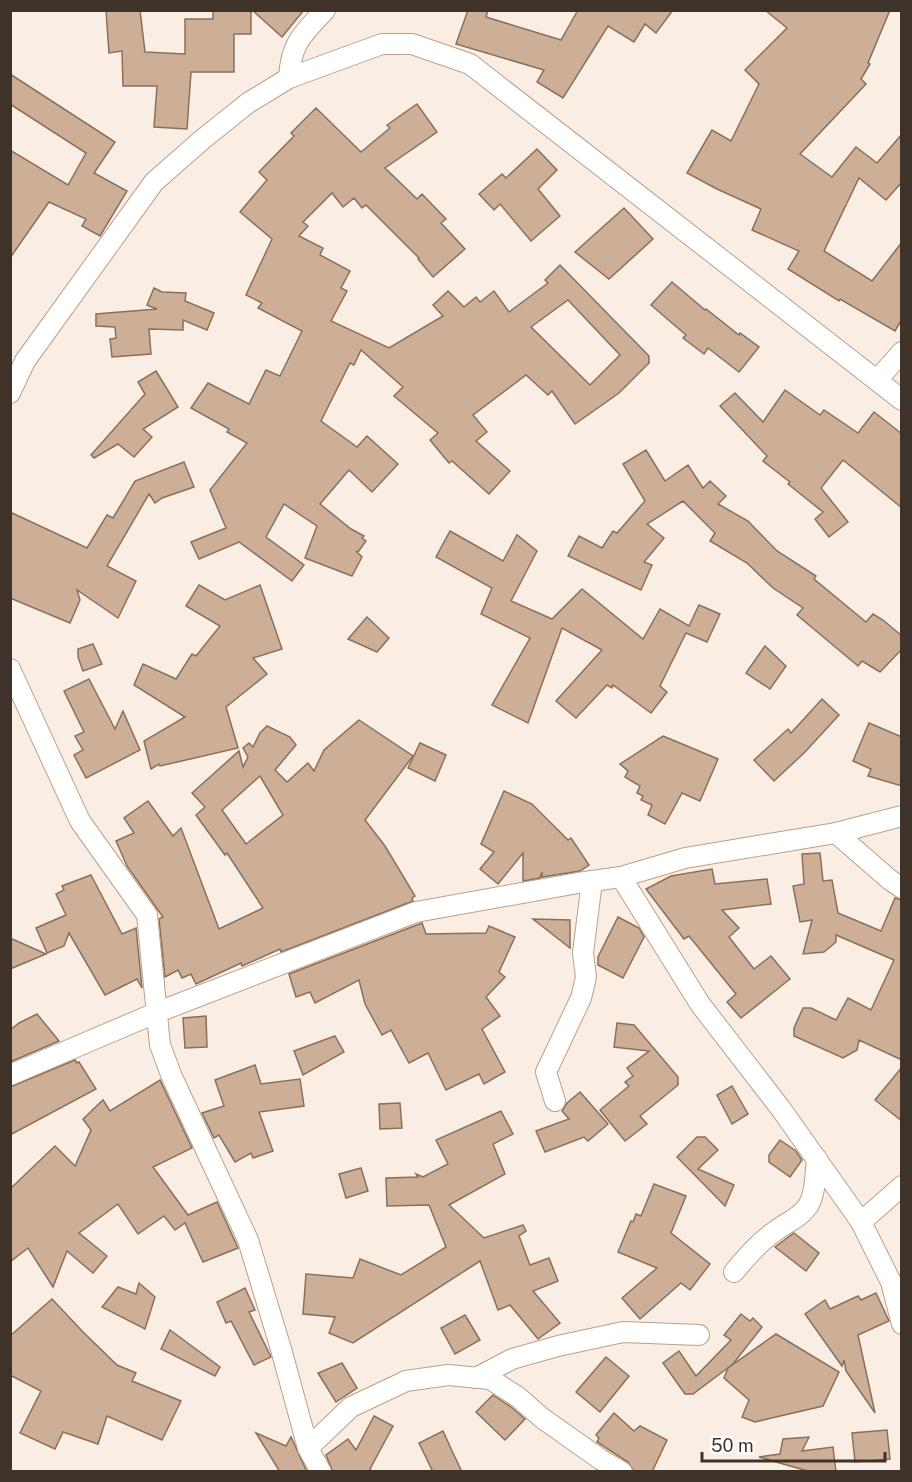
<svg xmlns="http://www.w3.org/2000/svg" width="912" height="1482" font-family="'Public Sans',sans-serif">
<rect width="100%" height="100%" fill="#faeee4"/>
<g fill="#cdaf98" stroke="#8a6f59" stroke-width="1.5" fill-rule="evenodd">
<path d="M106 10H140L145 52 185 54V19H213V10H251V34H234V72H191L187 129 154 127 157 86H123L122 51 109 53Z"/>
<path d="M252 10H304L282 37Z"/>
<path d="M468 10H488L486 17 561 40 578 10H673L656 33 645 24 634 42 608 26 563 98 537 82 544 70 456 44Z"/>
<path d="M765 10H890L868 63 870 64 861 79 866 84 800 154 832 177 856 147 877 163 902 134V182L886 200 859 178 824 251 872 281 902 242V319L895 331 840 299 839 301 788 269 799 251 752 230 761 209 717 189 687 173 712 130 731 141 759 84 745 70 787 28Z"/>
<path d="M10 74 115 142 94 173 127 191 100 236 82 226 86 219 49 202 10 258V150L68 185 86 153 10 104Z"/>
<path d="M417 104 437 132 385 168 417 199 422 194 446 219 441 223 465 249 433 277 418 259 419 258 366 205 362 208 354 198 343 207 332 193 303 222 308 226 299 236 323 248 320 255 350 271 341 288 347 291 331 321 389 348 443 316 433 305 448 291 464 307 476 297 480 302 494 291 509 312 548 283 545 280 560 265 649 356V363L619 393 575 424 552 391 548 395 526 375 473 415 487 432 476 441 510 471 489 494 452 461 449 463 430 440 438 433 394 396 403 387 361 350 354 365 350 363 321 421 357 447 367 436 398 464 372 492 349 470 320 504 351 529 364 536 362 538 366 541 358 552 356 551 362 557 352 576 305 558 317 526 284 504 266 537 304 565 292 581 239 542 199 559 191 542 226 528 210 490 247 443 227 432 229 429 191 408 208 383 249 404 266 370 280 376 302 331 258 308 262 303 246 295 272 239 240 212 267 180 259 172 294 136 291 133 316 108 361 152 390 128 387 125ZM568 300 620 355 590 385 531 327Z"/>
<path d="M537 149 557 170 538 189 560 216 531 241 500 204 494 210 479 194 502 174 506 178Z"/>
<path d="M624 208 653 239 609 279 575 252Z"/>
<path d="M672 282 705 310 706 309 739 335 740 333 759 347 739 372 708 348 704 354 683 338 686 335 651 305Z"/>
<path d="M154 288 162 292 186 293 185 301 214 313 207 330 183 320V330L149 329 151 354 112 357 110 339 116 338 115 327 96 326V314L157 309 147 305Z"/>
<path d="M156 371 178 407 143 429 152 437 134 457 118 444 94 458 91 455 145 394 138 382Z"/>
<path d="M785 390 820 415 824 410 858 433 874 412 902 434V508L843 460 821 488 848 522 829 537 815 519 823 512 788 484 790 482 763 461 767 456 720 406 735 393 763 422Z"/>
<path d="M646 450 665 481 688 465 703 488 710 481 726 496 718 504 748 521 777 551 816 576 814 579 866 622 873 614 883 620 902 636V649L880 672 862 661 858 666 797 615 803 608 773 588 747 563 710 541 715 533 683 501 647 524 664 538 644 562 652 565 641 590 568 556 579 536 602 548 613 531 617 533 645 501 623 464Z"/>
<path d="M184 462 194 487 162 498 155 503 149 494 107 566 136 581 118 618 77 590 80 600 70 623 10 598V512L87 548 107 515 113 518 135 481Z"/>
<path d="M450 531 503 561 517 535 537 551 511 601 552 619 582 589 643 639 660 609 689 626 699 605 720 614 707 642 686 633 660 686 667 692 651 713 613 685 612 688 607 685 576 718 556 701 602 650 562 628 528 723 492 705 530 638 481 614 492 588 436 557Z"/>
<path d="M199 585 225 600 260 585 282 649 253 658 267 674 226 707 238 748 160 766 159 764 151 769 144 741 185 717 134 685 143 664 176 679 192 654 196 656 220 626 186 606Z"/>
<path d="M367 617 389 638 377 652 348 639Z"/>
<path d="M93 644 102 664 83 671 78 657V649Z"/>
<path d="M765 646 786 666 770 689 746 673Z"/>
<path d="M89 679 115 729 123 711 140 750 86 778 74 755 83 750 75 736 84 732 64 691Z"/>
<path d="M822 699 839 715 805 752 774 781 754 760 788 729 791 733Z"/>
<path d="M359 720 413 756 365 820 385 846 415 896 412 898 413 901 281 952 280 949 242 966 241 963 196 984 191 974 182 978 178 970 165 977 159 919 163 917 127 866 116 841 134 833 124 818 148 801 173 836 181 828 219 929 263 908 227 853 225 855 196 815 205 807 192 793 239 751 243 767 248 757 243 748 249 743 253 747 260 733 267 726 290 737 296 745 275 770 287 782 308 763 314 771 324 750ZM260 776 283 815 246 844 222 810Z"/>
<path d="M869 723 902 737V786L868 776 871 769 853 761Z"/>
<path d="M663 736 718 759 700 801 682 793 665 824 648 815 652 805 641 800 643 796 637 793 640 786 625 777 628 771 620 764Z"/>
<path d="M420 743 446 755 435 781 408 768Z"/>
<path d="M504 791 532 804 568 840 571 838 589 865 580 871 542 877V872L540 878 523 881V853L498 884 480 869 494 852 481 844Z"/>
<path d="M820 853 823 881 832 880 838 913 881 931 895 898 902 900V1060L859 1040 857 1050 843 1058 794 1036V1028L803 1008H811L836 1020 848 998 871 1010 894 960 836 935V942L824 952 803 954 812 920 800 922 793 886 804 884 802 854Z"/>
<path d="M712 869 715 884 767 879 771 904 722 910 739 928 729 937 754 969 771 956 790 979 741 1018 727 1002 736 994 689 936 684 939 646 889 671 876Z"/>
<path d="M91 875 122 934 136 928 142 988 137 979 105 995 69 933 64 946 47 953 36 928 66 915 56 894 64 890 62 886Z"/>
<path d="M618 917 639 928 644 937 623 978 598 965V957Z"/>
<path d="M533 919 570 920V948Z"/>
<path d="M422 923 426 934 486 933 489 926 515 937 499 972 505 977 486 997 500 1016 482 1029 505 1072 484 1084 479 1074 446 1090 428 1053 409 1063 391 1030 382 1035 365 1004 359 980 315 1003 310 992 296 997 289 974Z"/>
<path d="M10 938 46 954 10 969Z"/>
<path d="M37 1014 59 1041 10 1062V1030L19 1023Z"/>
<path d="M206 1016 207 1047 185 1048 183 1018Z"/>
<path d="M617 1023 634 1025 678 1077V1085L640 1116 647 1124 625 1141 600 1110 629 1086 625 1082 633 1076 627 1068 649 1051 614 1047Z"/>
<path d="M335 1036 344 1052 303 1075 294 1051Z"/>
<path d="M75 1060 77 1063 79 1062 96 1089 10 1135V1087Z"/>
<path d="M255 1065 261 1084 300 1079 304 1106 259 1112 273 1151 253 1158 251 1153 235 1162 219 1135 214 1138 202 1113 224 1106 215 1080Z"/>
<path d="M902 1067V1121L875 1100Z"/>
<path d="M160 1080 192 1148 153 1167 188 1215 217 1202 238 1248 203 1262 185 1223 175 1230 164 1216 138 1234 118 1204 79 1233 107 1256 93 1273 67 1251 53 1287 28 1248 10 1262V1189L55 1146 75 1166 91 1130 83 1119 103 1100 110 1111Z"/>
<path d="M732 1086 748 1114 732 1124 717 1095Z"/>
<path d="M580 1092 608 1124 588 1141 584 1137 545 1152 536 1131 569 1119 562 1111 567 1103Z"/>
<path d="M400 1103 402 1128 380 1129 379 1104Z"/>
<path d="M501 1111 513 1134 493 1144 505 1174 449 1205 484 1238 523 1225 526 1231 519 1236 530 1265 549 1258 558 1281 533 1291 560 1323 538 1339 510 1305 498 1310 480 1261 353 1343 329 1333 335 1317 303 1314 306 1274 353 1278 360 1259 401 1275 446 1247 429 1205 387 1206 386 1178 418 1177 416 1174 423 1177 448 1164 436 1140Z"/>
<path d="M697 1137H705L718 1150 698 1169 734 1185 725 1206 677 1157Z"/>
<path d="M780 1140 796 1151 802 1160 790 1177 769 1162V1155Z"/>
<path d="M361 1168 368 1191 346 1198 339 1174Z"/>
<path d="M654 1184 686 1196 671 1233 710 1264 690 1290 681 1283 640 1319 622 1298 657 1268 618 1252 631 1221 633 1222 636 1214 641 1216Z"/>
<path d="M794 1233 819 1253 806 1271 775 1247Z"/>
<path d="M139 1283 155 1297 145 1329 102 1307 118 1287 136 1294Z"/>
<path d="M245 1288 255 1310 249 1312 271 1357 254 1365 231 1321 226 1323 217 1302Z"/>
<path d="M876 1293 889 1321 858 1335 875 1413 846 1371 844 1360 842 1366 805 1314 825 1300 830 1309 858 1296 861 1300Z"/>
<path d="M52 1299 83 1332 117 1365 136 1373 132 1381 181 1401 162 1440 107 1416 98 1444 63 1432 55 1449 20 1433 41 1391 10 1375V1336Z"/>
<path d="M741 1314 750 1321 753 1318 762 1327 733 1364 693 1394H685L663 1363 679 1351 696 1376 731 1340 724 1335Z"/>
<path d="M465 1315 480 1340 455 1354 441 1328Z"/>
<path d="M170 1330 220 1367 215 1376 161 1349Z"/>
<path d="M776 1334 839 1372 823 1406 755 1422 742 1417 749 1400 724 1378 728 1368Z"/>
<path d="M606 1357 629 1376 600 1412 576 1392Z"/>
<path d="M342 1363 357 1388 336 1402 318 1373Z"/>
<path d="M493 1395 511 1407 525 1419 505 1440 476 1412Z"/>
<path d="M614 1413 634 1431 640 1426 667 1440 652 1472H634L628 1462 597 1442 599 1438 596 1435Z"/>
<path d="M374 1416 393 1426 370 1469 372 1472H333L326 1455 348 1439 356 1450Z"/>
<path d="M887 1430 890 1459 855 1462 852 1433Z"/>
<path d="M443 1431 453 1453 462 1472H433L419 1443Z"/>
<path d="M256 1433 286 1446 291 1437 307 1472H280Z"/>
<path d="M809 1437 802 1451 833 1447 836 1472H811L759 1457 780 1454 783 1439Z"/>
</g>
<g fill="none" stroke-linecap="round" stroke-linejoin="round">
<g stroke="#bc9f88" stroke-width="22">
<g id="street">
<path d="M289 78C291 43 302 35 325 10"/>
<path d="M877 380 902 352"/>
<path d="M10 393 25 361 154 182 203 139 248 103 289 78 382 44H412L470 64 902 400"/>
<path d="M10 669 80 821 147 915 160 1045 172 1077 248 1240 281 1349 308 1448 321 1472"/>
<path d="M836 833 890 880 902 888"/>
<path d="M621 877 700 1004 781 1109 861 1222 891 1282 902 1324"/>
<path d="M10 1075 158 1012 416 912 578 883 621 877 685 858 836 833 902 816"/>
<path d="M555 1101 546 1072 581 998 586 977 583 953 592 881"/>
<path d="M861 1222 902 1186"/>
<path d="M734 1272C746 1257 758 1243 774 1232 785 1223 800 1218 808 1206 816 1192 815 1175 817 1159"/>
<path d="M476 1378 512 1359 558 1346 623 1332 699 1335"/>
<path d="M308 1448 351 1407 406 1381 448 1375 490 1379 518 1397 542 1418 600 1459 622 1472"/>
</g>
</g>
<use href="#street" stroke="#fff" stroke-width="20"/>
</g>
<rect width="912" height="1482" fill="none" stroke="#3f3329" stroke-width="24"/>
<path d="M702 1452v9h183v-9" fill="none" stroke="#3f3329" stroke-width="3"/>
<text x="711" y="1452" font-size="18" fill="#3f3329" stroke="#fefefe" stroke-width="4.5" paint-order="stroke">50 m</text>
</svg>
